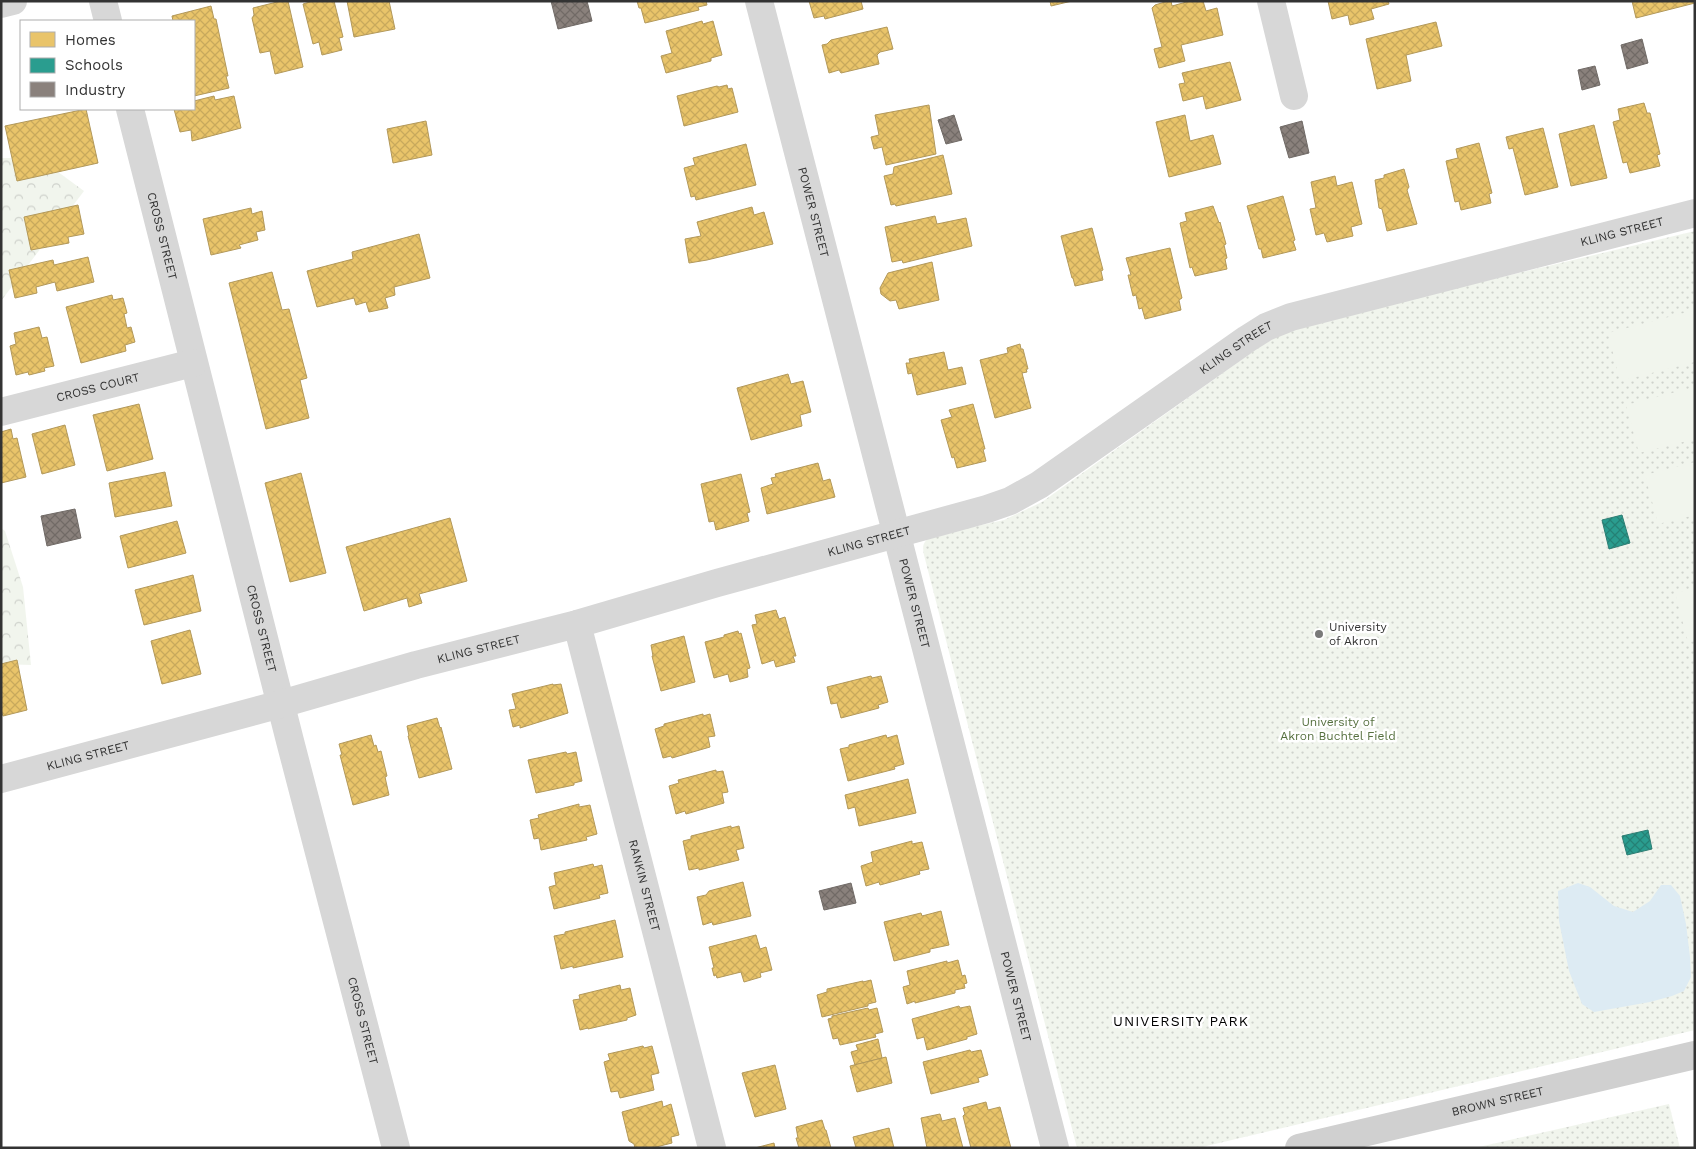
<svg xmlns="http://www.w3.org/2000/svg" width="1696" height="1149" font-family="'Work Sans',sans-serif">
<defs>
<pattern id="green-dots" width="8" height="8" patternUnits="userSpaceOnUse" patternTransform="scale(1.25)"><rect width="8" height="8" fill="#f1f5ed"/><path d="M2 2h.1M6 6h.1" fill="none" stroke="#cfd2cc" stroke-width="1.8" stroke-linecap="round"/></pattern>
<pattern id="forest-crowns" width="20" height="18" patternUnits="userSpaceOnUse" patternTransform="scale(1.25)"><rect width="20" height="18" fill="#f1f5ed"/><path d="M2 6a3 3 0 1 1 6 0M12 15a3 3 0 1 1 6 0" fill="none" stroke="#cfd2cc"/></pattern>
<pattern id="homes-cross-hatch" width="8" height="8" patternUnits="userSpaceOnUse" patternTransform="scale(1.25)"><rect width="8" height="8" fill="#e9c46a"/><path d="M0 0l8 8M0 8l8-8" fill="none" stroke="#c8a95c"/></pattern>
<pattern id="schools-cross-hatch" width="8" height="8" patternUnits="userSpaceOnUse" patternTransform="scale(1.25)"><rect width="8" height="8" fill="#2a9d8f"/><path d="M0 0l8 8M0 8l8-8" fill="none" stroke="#258175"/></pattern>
<pattern id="industry-cross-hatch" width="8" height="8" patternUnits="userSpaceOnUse" patternTransform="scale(1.25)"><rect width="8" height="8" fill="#8a817c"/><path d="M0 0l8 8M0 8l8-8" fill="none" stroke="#716a66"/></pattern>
</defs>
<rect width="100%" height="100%" fill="#fff"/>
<g fill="url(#green-dots)">
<path d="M1695 231V1030L1198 1148H1077L924 555C922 546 923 541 932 536L1004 520 1042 502 1265 343 1281 333 1426 295Z"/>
<path d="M1669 1104 1680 1148H1477L1479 1147Z"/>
</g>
<g fill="url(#forest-crowns)">
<path d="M1 158H39L84 191 1 301Z"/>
<path d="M1 528 5 531 23 587 31 665 1 664Z"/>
</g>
<g fill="#f1f5ed">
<path d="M1695 310V362L1620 381 1608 333Z"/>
<path d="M1695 387V439L1639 453 1626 405Z"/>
<path d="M1695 462V515L1658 524 1645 475Z"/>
<path d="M1695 588V641L1688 642 1675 593Z"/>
</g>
<path fill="#ddebf3" d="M1578 883 1590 887 1614 906 1633 912 1650 901 1661 885H1671L1680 896 1686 924 1690 957 1691 977 1684 991 1672 996 1650 1002 1594 1012 1582 1004 1569 971 1559 921 1558 891Z"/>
<g fill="url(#homes-cross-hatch)" stroke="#b2985a">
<path d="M281 1H288L303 67 275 74 270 51 260 53 252 18 254 15 253 8Z"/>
<path d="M313 1H334L343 37 339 38 342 50 322 55 319 42 313 44 303 4Z"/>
<path d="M347 1H389L395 29 354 37Z"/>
<path d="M637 1H706L707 5 698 7 699 10 645 23 641 8H639Z"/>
<path d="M809 1H861L863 9 825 19 824 16 814 18Z"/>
<path d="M1050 1H1072L1051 6Z"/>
<path d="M1168 1H1171L1172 6 1190 1H1203L1206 11 1217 8 1223 35 1181 45 1185 61 1159 68 1154 49 1162 47 1152 8 1155 5Z"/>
<path d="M1328 1H1388L1389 4 1371 9 1374 19 1350 25 1348 15 1332 19Z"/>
<path d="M1632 1H1695V3L1636 18Z"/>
<path d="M211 6 214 19H216L228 76H226L229 88 194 96V21H173L172 16Z"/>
<path d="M702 21 703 24 713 21 722 55 711 58V61L666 73 661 56 672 53 666 31Z"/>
<path d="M1436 22 1442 46 1406 55 1411 81 1377 89 1366 39Z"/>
<path d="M887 27 893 49 880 52 877 55 879 64 841 73 839 70 829 73 822 45 827 44 831 40Z"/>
<path d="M1230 62 1241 100 1206 109 1203 96 1183 101 1179 84 1185 83 1182 73Z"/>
<path d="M727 85 728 89 732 88 738 112 684 126 677 96 717 86 719 87Z"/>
<path d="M214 96 215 100 234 96 241 128 192 141 191 130 180 132 174 109H194V101Z"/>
<path d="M1644 103 1647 113H1650L1660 154 1657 155 1660 166 1630 173 1627 162 1623 163 1613 122 1620 120 1618 109Z"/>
<path d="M929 105 936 154 886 165 882 147 874 149 871 137 879 135 875 115Z"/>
<path d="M86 109 98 163 17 181 5 126Z"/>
<path d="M1185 115 1190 141 1213 135 1221 164 1169 177 1156 122Z"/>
<path d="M426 121 432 155 393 163 387 129Z"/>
<path d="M1594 125 1607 178 1571 186 1559 134Z"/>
<path d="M1543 128 1558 187 1525 195 1513 148 1509 149 1506 137Z"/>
<path d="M1479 143 1492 193 1489 194 1491 203 1461 210 1459 201 1455 202 1446 161 1458 158 1456 149Z"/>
<path d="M746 144 756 185 696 200 695 196 691 197 684 168 695 165 693 158Z"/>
<path d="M943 155 952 194 896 206 895 204 891 205 884 176 893 174 894 167Z"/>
<path d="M1404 169 1409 187 1407 190 1417 224 1387 231 1382 209 1379 208 1375 180 1384 178V175Z"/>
<path d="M1335 176 1337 186 1352 182 1362 224 1351 227 1353 236 1327 242 1324 233 1316 235 1310 209 1316 208 1311 182Z"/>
<path d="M1283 196 1295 240 1293 241 1296 250 1263 258 1261 249H1259L1247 206Z"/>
<path d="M78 205 84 234 68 237 69 243 31 250 24 217Z"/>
<path d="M1213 206 1219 223 1220 222 1226 244 1224 245 1227 258 1225 259 1227 269 1195 276 1192 267 1190 268 1180 223 1187 221 1185 213Z"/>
<path d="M752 207 754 215 764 212 773 244 707 260 689 263 685 239 701 236 697 222Z"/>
<path d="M251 208 252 214 262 211 265 230 256 232 258 240 239 245 241 248 211 255 203 219Z"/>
<path d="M935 216 937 224 966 218 972 246 903 263 902 260 892 262 885 227Z"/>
<path d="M1092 228 1103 270 1101 271 1103 280 1075 286 1073 278H1072L1061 236Z"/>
<path d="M419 234 430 278 394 287 395 295 385 298 388 308 369 312 366 302 356 305 354 298 317 307 307 271 353 259 352 252Z"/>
<path d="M1170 248 1182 298 1179 300 1181 310 1145 319 1142 308 1139 309 1136 295 1133 296 1128 275H1131L1126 258Z"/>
<path d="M88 257 94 282 57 291 55 282 36 287 37 293 15 298 9 270 53 260 54 265Z"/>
<path d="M932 262 939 300 899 309 896 300 890 301 881 294 880 288 888 273Z"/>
<path d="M272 272 282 310 289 309 307 378 300 380 309 418 266 429 229 283Z"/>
<path d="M112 295 113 300 123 298 127 313 124 314 127 328 131 327 135 342 125 345 126 351 81 363 66 307Z"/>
<path d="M39 327 42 338 47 337 54 366 44 368 45 371 29 375 28 372 16 375 10 346 16 344 14 333Z"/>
<path d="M1020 344 1021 349H1023L1028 369H1026L1027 372 1022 373 1031 408 995 418 980 360 1008 353 1007 348Z"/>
<path d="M944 352 948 370 962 367 966 384 917 395 912 373 908 374 906 363H910L909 359Z"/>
<path d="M788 374 791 384 803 381 811 412 800 415 802 426 751 440 737 388Z"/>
<path d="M139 404 153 459 107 471 93 415Z"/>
<path d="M973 404 985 449H983L986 461 957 468 954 457 952 458 941 420 952 417 949 410Z"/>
<path d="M65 425 75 465 42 474 32 434Z"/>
<path d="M11 429 13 439 17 438 26 477 1 483V432Z"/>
<path d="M818 463 823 481 830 479 835 497 767 514 761 488 773 484 771 478 776 477 775 474Z"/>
<path d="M165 472 172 506 115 517 109 483Z"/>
<path d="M301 473 326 573 290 582 265 483Z"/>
<path d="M741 474 750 512 747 513 749 521 716 530 714 521 709 522 701 484Z"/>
<path d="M450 518 467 581 419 594 422 603 409 607 407 598 364 611 346 547Z"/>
<path d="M177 521 186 553 128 568 120 536Z"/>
<path d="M193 575 201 611 144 625 135 590Z"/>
<path d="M776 610 779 619 785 617 796 656H793L795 662 776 667 774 660 762 664 752 625 757 624 755 615Z"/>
<path d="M190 630 201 674 162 684 151 641Z"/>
<path d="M738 631 739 634 741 633 750 668 747 669 748 677 730 682 728 674 714 678 705 642 724 637V635Z"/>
<path d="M684 636 695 682 661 691 652 656H653L651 645Z"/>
<path d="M17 660 27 710 3 716 1 710V664Z"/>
<path d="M871 676 872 678 881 676 888 702 878 705 879 708 841 718 837 703 831 704 827 687Z"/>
<path d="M553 684V685L561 684 568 713 520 728V725L513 727 509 710 516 709 512 694Z"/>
<path d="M703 714V716L710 714 715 736 708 737 710 747 672 758 671 756 663 758 655 729 664 726V724Z"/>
<path d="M437 718 440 728 441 727 452 769 419 778 408 736H409L407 726Z"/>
<path d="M371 735 374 746 376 745 378 752 381 751 387 776 385 777 389 795 353 805 340 755H342L339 744Z"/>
<path d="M886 735 887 738 897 735 904 764 894 767 895 769 848 781 840 749 849 747V745Z"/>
<path d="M566 752 567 754 576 752 582 781 574 783V785L536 793 528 760Z"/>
<path d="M716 770V772L723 771 728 792 722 793 724 803 686 814 685 811 676 814 669 786 679 783 678 780Z"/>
<path d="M908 779 916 813 859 826 855 807 848 809 845 795Z"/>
<path d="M579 804V807L590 805 597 834 586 837 587 840 541 850 539 838 534 839 530 820 539 818 538 815Z"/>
<path d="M731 826V828L739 826 744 848 736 850 739 860 699 870V868L689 870 683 841 691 839V836Z"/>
<path d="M912 841V844L922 842 929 869 919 871 920 874 880 885 879 882 866 886 861 866 873 862 871 852Z"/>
<path d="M593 864 594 867 602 865 608 893 599 895 600 898 554 909 549 887 556 885 554 873Z"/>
<path d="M743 882 751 916 713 925 712 922 703 925 697 897 706 895 709 891Z"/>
<path d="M941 911 949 945 930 949V952L894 961 884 922 921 913 922 916Z"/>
<path d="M615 920 623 957 573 968V966L561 969 554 936 565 934V932Z"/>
<path d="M756 935 760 949 766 947 772 970 760 973 761 977 744 982 741 972 717 978 716 975 714 976 712 968H714L709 947Z"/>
<path d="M958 960 962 976 965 975 967 983 964 984 965 988 955 990V993L915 1003V1001L907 1004 903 987 910 985 907 971 947 961V963Z"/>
<path d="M871 980 876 1002 868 1004V1006L822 1017 817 995 827 992V989L863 981V982Z"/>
<path d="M620 985 621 990 630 988 636 1015 627 1018V1020L588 1029V1028L580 1030 573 1000 580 999 579 995Z"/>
<path d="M959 1006 960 1008 970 1006 977 1034 967 1037V1039L927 1050 924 1037 917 1039 912 1019Z"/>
<path d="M868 1008 869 1010 877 1008 883 1032 875 1034 876 1037 840 1045 838 1038 833 1039 828 1019 832 1018V1016Z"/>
<path d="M878 1039 882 1058 855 1065 851 1052 858 1050 856 1045Z"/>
<path d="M643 1046 644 1048 652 1046 659 1073 651 1075 654 1090 620 1098 618 1091 611 1092 604 1062 610 1060 608 1054Z"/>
<path d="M970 1050 971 1052 981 1050 988 1075 978 1078 979 1082 931 1094 923 1062Z"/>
<path d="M886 1057 892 1083 857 1092 850 1066Z"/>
<path d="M775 1065 786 1109 755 1117 742 1073Z"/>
<path d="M662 1101 663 1107 671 1104 679 1135 671 1137 672 1143 652 1148H635L634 1144 629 1141 622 1112Z"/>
<path d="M986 1102 988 1110 1000 1107 1011 1148H971L963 1116 965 1114 963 1108Z"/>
<path d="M940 1114 942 1121 955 1118 963 1148H927L921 1118Z"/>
<path d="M822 1120 825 1130H826L831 1148H799L796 1138H798L796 1127Z"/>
<path d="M889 1128 894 1148H856L853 1137Z"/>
<path d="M774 1143 775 1148H755Z"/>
</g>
<g fill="url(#schools-cross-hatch)" stroke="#2d7d73">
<path d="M1622 515 1630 543 1609 549 1602 520Z"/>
<path d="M1648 830 1652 849 1627 855 1622 836Z"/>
</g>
<g fill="url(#industry-cross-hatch)" stroke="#706a66">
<path d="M551 1H587L592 21 558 29Z"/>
<path d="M1642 39 1648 63 1627 69 1621 45Z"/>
<path d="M1595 66 1600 85 1582 90 1578 70Z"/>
<path d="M954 115 962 140 946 144 938 120Z"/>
<path d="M1302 121 1309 153 1289 158 1280 127Z"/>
<path d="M75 509 81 538 47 546 41 516Z"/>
<path d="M851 883 856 903 824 910 819 891Z"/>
</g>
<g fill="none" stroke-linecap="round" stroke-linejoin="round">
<g stroke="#d7d7d7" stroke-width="28">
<path d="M103 1 108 21"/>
<path id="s1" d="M759 1 1055 1148"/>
<path d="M1271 1 1294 96"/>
<path d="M1 4 13 1"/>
<path id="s2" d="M130 109 290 741 396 1148"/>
<path id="s3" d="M1 412 193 363"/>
<path id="s4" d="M577 624 712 1148"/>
<path id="s5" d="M1 779 281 704 416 665 577 624 717 583 987 509 1010 501 1039 485 1247 339 1266 327 1291 317 1695 213"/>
</g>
<path stroke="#d0d0d0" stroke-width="28" id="s6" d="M1299 1148 1695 1055"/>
</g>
<circle fill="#7a7a7a" stroke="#fff" stroke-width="2" cx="1319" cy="634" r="5"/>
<g text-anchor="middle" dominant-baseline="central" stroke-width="5" stroke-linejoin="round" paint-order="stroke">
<g font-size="12" fill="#333" stroke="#fff">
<text stroke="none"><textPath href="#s1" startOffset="218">POWER STREET</textPath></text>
<text stroke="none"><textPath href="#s5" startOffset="1725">KLING STREET</textPath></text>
<text stroke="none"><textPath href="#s2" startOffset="131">CROSS STREET</textPath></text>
<text stroke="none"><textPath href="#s5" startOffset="1320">KLING STREET</textPath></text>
<text stroke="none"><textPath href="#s3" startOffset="100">CROSS COURT</textPath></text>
<text stroke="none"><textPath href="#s5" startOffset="900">KLING STREET</textPath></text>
<text stroke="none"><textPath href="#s1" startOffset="622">POWER STREET</textPath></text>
<text stroke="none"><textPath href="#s2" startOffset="536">CROSS STREET</textPath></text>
<text stroke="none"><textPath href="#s5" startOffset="495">KLING STREET</textPath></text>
<text stroke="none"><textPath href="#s5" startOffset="90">KLING STREET</textPath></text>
<text stroke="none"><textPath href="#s4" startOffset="270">RANKIN STREET</textPath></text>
<text stroke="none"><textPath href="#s1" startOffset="1028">POWER STREET</textPath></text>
<text stroke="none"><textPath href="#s2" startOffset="941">CROSS STREET</textPath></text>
<text stroke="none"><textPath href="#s6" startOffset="204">BROWN STREET</textPath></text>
</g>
<g font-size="12" fill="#333" stroke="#fff" text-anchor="start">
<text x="1329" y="627">University<tspan x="1329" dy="14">of Akron</tspan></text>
</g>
<g font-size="12" fill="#56703f" stroke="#fff">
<text x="1338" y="722">University of<tspan x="1338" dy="14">Akron Buchtel Field</tspan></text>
</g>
<g font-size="14" letter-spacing="1" fill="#000" stroke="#fff">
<text x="1181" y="1021">UNIVERSITY PARK</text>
</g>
</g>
<rect width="1696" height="1149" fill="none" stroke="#333333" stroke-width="5"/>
<rect x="20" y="20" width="175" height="90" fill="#ffffff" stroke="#adadad"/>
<rect x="30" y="32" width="25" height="15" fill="#e9c46a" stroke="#adadad"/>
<text x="65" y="45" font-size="15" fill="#333333">Homes</text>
<rect x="30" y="58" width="25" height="15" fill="#2a9d8f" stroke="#adadad"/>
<text x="65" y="70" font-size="15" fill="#333333">Schools</text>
<rect x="30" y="82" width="25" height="15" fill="#8a817c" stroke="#adadad"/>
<text x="65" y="95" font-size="15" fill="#333333">Industry</text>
</svg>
